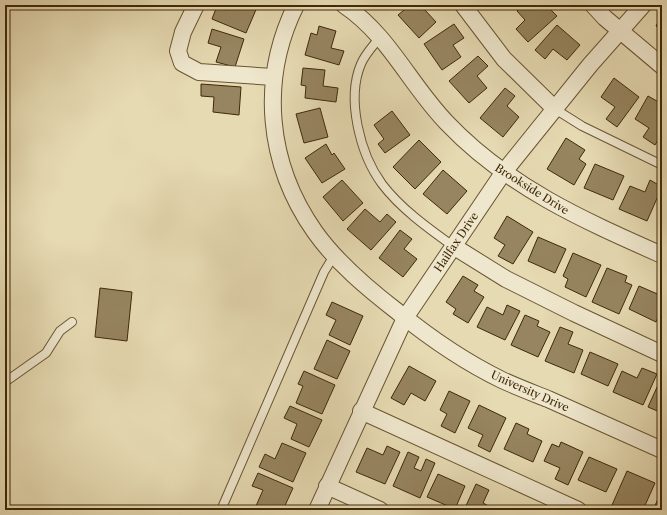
<svg xmlns="http://www.w3.org/2000/svg" width="667" height="515" font-family="'Libre Caslon Text',serif">
<rect width="100%" height="100%" fill="#e6dab2"/>
<filter id="stains"><feTurbulence type="fractalNoise" baseFrequency=".005" numOctaves="4"/><feColorMatrix values="0 0 0 0 .2 0 0 0 0 .09 0 0 0 0 .02 0 0 0 .5 -.17"/></filter>
<radialGradient id="worn" r=".72"><stop offset=".6" stop-color="#630" stop-opacity="0"/><stop offset="1" stop-color="#630" stop-opacity=".3"/></radialGradient>
<g fill="#968560" stroke="#3f2908">
<path d="M228 5H258L246 33 212 19 217 6 226 10Z"/>
<path d="M387 5H397L394 10Z"/>
<path d="M410 5H431L425 10 436 22 419 38 398 15Z"/>
<path d="M523 5H546L557 16 528 42 516 29 525 20 517 11Z"/>
<path d="M662 15V30L656 26Z"/>
<path d="M454 24 464 38 453 45 461 57 442 70 424 44Z"/>
<path d="M557 25 580 45 567 60 553 49 545 59 535 50Z"/>
<path d="M319 26 336 31 331 48 344 51 339 65 305 55 311 33 317 35Z"/>
<path d="M212 29 244 39 235 67 216 62 221 47 208 43Z"/>
<path d="M478 56 488 66 477 76 487 88 469 103 449 81Z"/>
<path d="M303 68 325 70 323 86 338 88 336 102 305 98 306 86 301 85Z"/>
<path d="M614 78 639 97 617 127 606 119 615 107 601 97Z"/>
<path d="M201 84 241 87 239 115 213 112 214 97 201 96Z"/>
<path d="M505 88 515 96 507 106 519 117 503 137 480 118Z"/>
<path d="M648 96 662 104V133L655 145 643 137 649 128 635 119Z"/>
<path d="M320 108 328 137 304 143 296 114Z"/>
<path d="M392 111 410 135 385 153 378 144 384 139 374 125Z"/>
<path d="M566 138 585 150 579 159 586 164 574 185 547 169Z"/>
<path d="M419 140 441 162 415 189 393 167Z"/>
<path d="M326 144 332 155 334 153 345 169 322 183 305 158Z"/>
<path d="M595 164 624 176 613 200 584 188Z"/>
<path d="M443 170 467 191 447 214 423 194Z"/>
<path d="M342 180 363 203 343 221 323 197Z"/>
<path d="M650 180 662 187 647 221 619 209 630 186 645 192Z"/>
<path d="M365 209 380 222 387 214 396 222 371 250 347 229Z"/>
<path d="M507 216 533 232 513 264 498 256 505 245 494 238Z"/>
<path d="M400 230 412 239 404 249 417 259 403 277 379 258Z"/>
<path d="M538 237 566 249 555 273 528 261Z"/>
<path d="M573 253 601 265 586 297 565 287 568 279 563 276Z"/>
<path d="M607 268 627 276 625 282 632 285 619 314 592 302Z"/>
<path d="M463 276 478 285 474 291 484 297 468 323 453 314 456 309 446 302Z"/>
<path d="M639 286 662 296V309L656 322 629 309Z"/>
<path d="M100 288 132 292 127 341 95 337Z"/>
<path d="M332 302 363 316 350 345 329 335 336 320 326 315Z"/>
<path d="M507 305 520 311 505 340 477 327 487 307 503 315Z"/>
<path d="M525 315 539 321 537 326 550 332 538 357 511 345Z"/>
<path d="M560 327 573 332 568 344 583 350 574 373 545 361Z"/>
<path d="M327 340 350 351 337 379 314 369Z"/>
<path d="M590 352 618 364 608 386 581 374Z"/>
<path d="M409 366 436 381 425 401 411 393 404 405 391 398Z"/>
<path d="M642 368 657 374 643 405 613 392 622 371 637 378Z"/>
<path d="M304 371 335 385 322 414 296 403 303 386 298 384Z"/>
<path d="M658 385 662 386V413L648 407Z"/>
<path d="M449 391 470 401 455 433 441 426 447 414 440 410Z"/>
<path d="M479 405 506 418 490 452 478 446 483 435 468 428Z"/>
<path d="M290 406 322 420 309 447 291 439 297 424 284 418Z"/>
<path d="M516 423 529 429 527 434 542 441 533 462 504 449Z"/>
<path d="M561 442 583 452 568 485 555 479 560 468 544 461 552 444 559 447Z"/>
<path d="M282 443 306 453 293 482 259 467 265 454 275 459Z"/>
<path d="M387 446 400 452 385 484 356 472 367 448 383 455Z"/>
<path d="M408 452 419 457 414 468 421 471 426 459 435 463 420 498 393 486Z"/>
<path d="M589 457 617 469 606 492 578 480Z"/>
<path d="M627 471 655 483 643 510H637L628 506 624 510 612 505Z"/>
<path d="M258 473 293 488 283 510H265L256 506 263 490 252 486Z"/>
<path d="M438 474 465 486 455 509 427 497Z"/>
<path d="M476 484 489 490 483 503 496 510H464Z"/>
<path d="M662 490V510H653Z"/>
</g>
<g fill="none" stroke-linecap="round" stroke-linejoin="round">
<g stroke="#695532" stroke-width="10">
<g id="lane">
<path d="M380 37C374 45 365 54 361 64 346 99 360 154 382 184 400 208 428 228 453 246"/>
<path d="M555 109 582 126 662 165"/>
<path d="M5 382 46 353 60 331 72 322"/>
<path d="M221 510 324 272 335 254"/>
</g>
</g>
<g stroke="#695532" stroke-width="18">
<g id="street">
<path d="M196 5 183 32 178 51 182 63 199 72 273 77"/>
<path d="M296 5C259 80 267 164 315 232 337 263 368 289 398 312 430 338 465 362 502 380 517 387 533 393 548 399 586 416 624 433 662 450"/>
<path d="M344 5C389 35 410 85 447 123 508 187 583 220 662 255"/>
<path d="M463 5 504 59 555 109"/>
<path d="M593 5 605 18 662 66"/>
<path d="M453 246 506 279 574 313 662 354"/>
<path d="M361 411 578 510"/>
<path d="M327 486 380 510"/>
<path d="M317 510 405 318 503 173 590 65 643 5"/>
</g>
</g>
<use href="#lane" stroke="#efe7cd" stroke-width="8"/>
<use href="#street" stroke="#efe7cd" stroke-width="16"/>
</g>
<g text-anchor="middle" dominant-baseline="central" stroke-width="3" stroke-linejoin="round" paint-order="stroke">
<g font-size="11" fill="#3f2908" stroke="#efe7cd">
<text transform="translate(532 189) rotate(32)">Brookside Drive</text>
<text transform="translate(456 242) rotate(-56)">Hailfax Drive</text>
<text transform="translate(530 391) rotate(24)">University Drive</text>
</g>
</g>
<rect width="667" height="515" fill="none" stroke="#e6dab2" stroke-width="20"/>
<rect x="6" y="6" width="655" height="503" fill="none" stroke="#3f2908" stroke-width="2"/>
<rect x="10" y="10" width="647" height="495" fill="none" stroke="#3f2908"/>
<rect width="100%" height="100%" filter="url(#stains)"/>
<rect width="100%" height="100%" fill="url(#worn)"/>
</svg>
